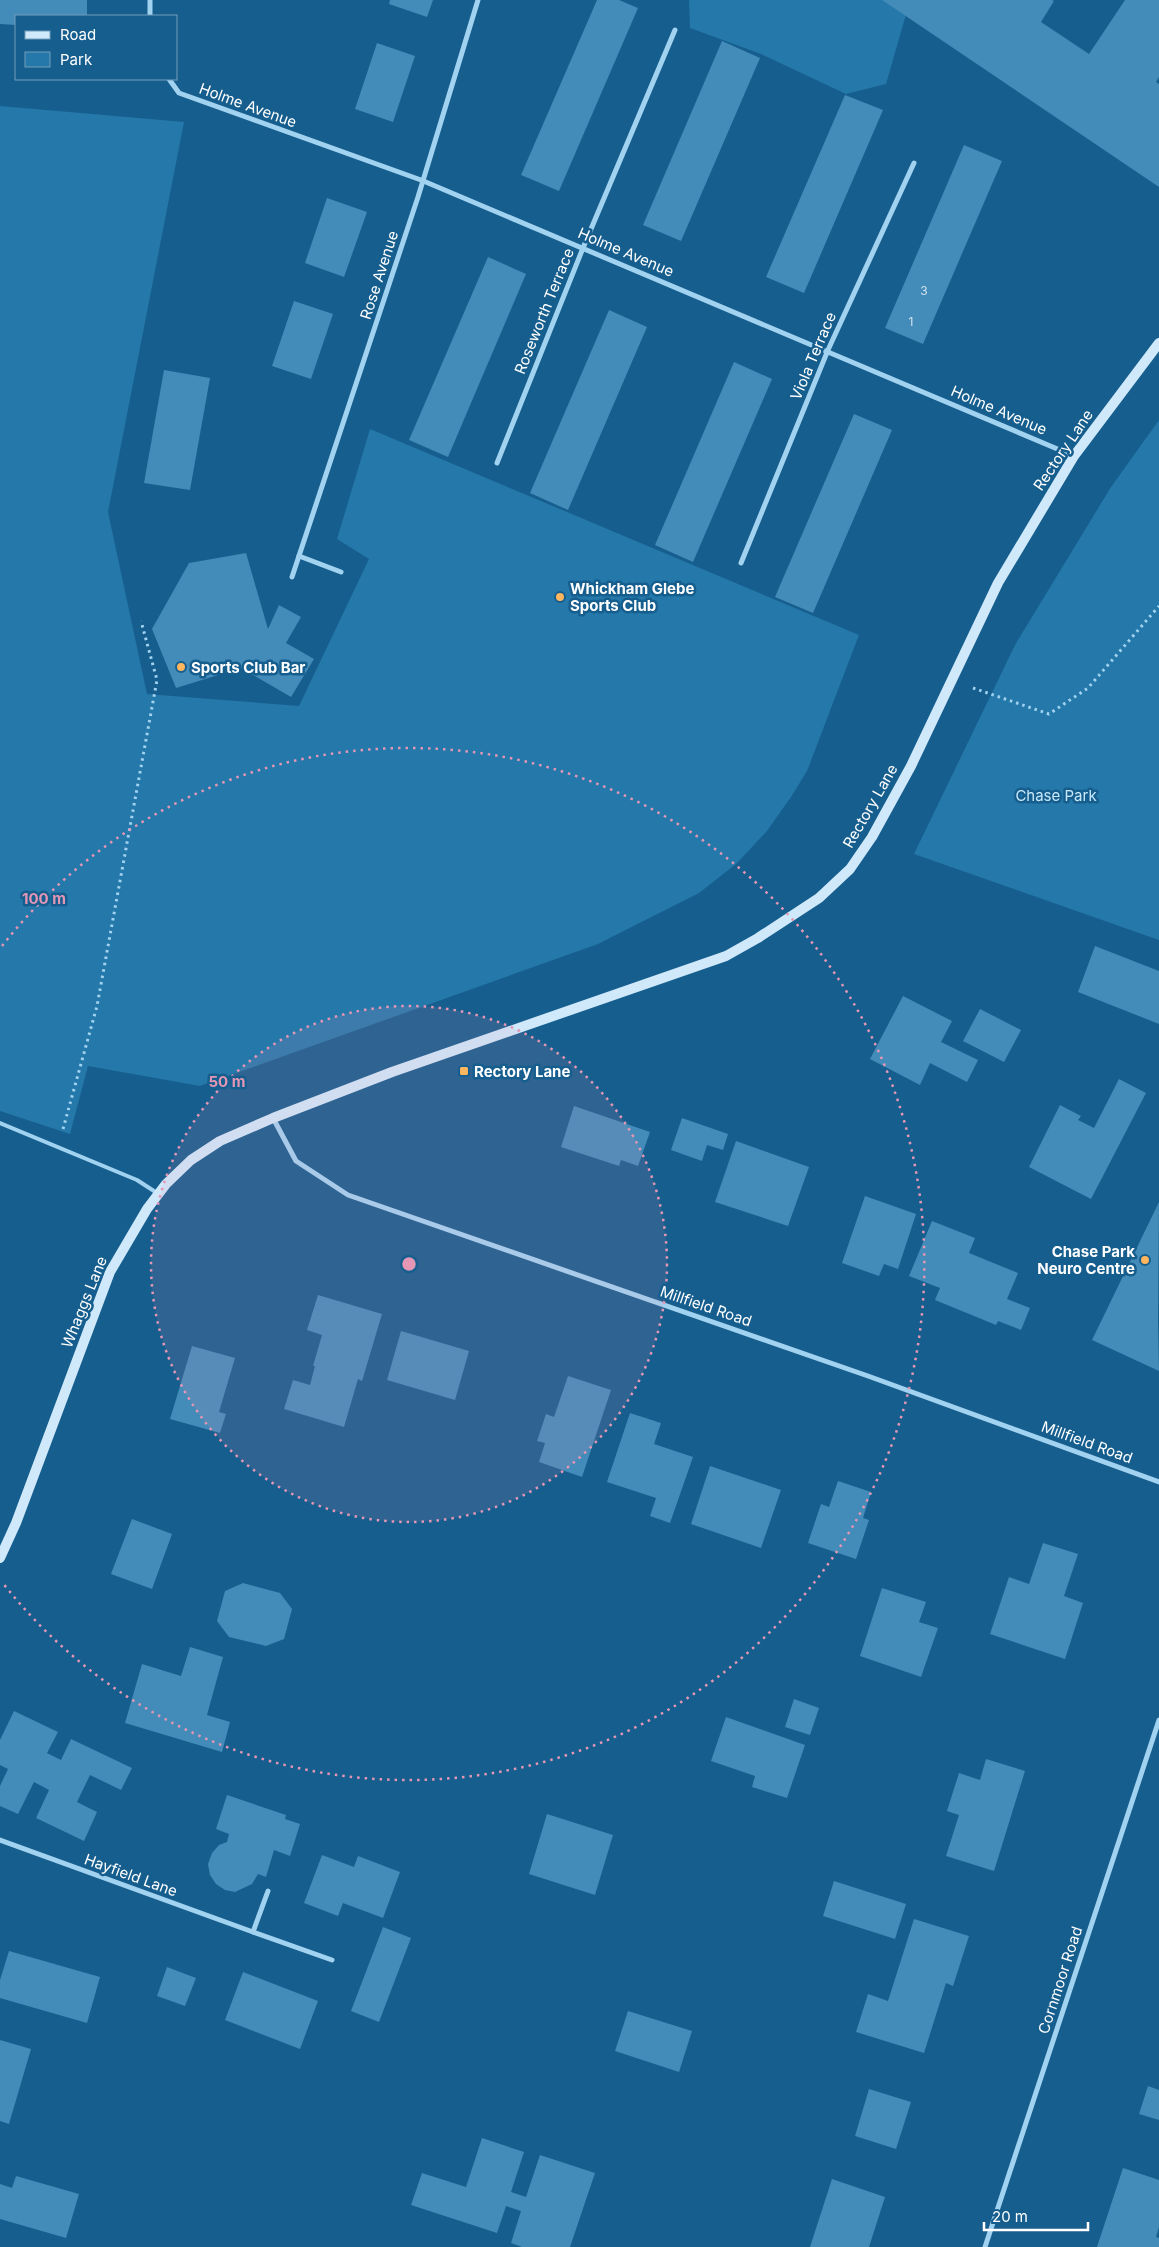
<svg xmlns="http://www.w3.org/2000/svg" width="1159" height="2247" font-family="Inter,sans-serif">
<rect width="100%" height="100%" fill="#165e8e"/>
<g fill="#2578aa">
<path d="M689 0H903L909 4 886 84 846 94 761 54 690 28Z"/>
<path d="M0 106 184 122 108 512 147 694 299 706 369 559 337 539 370 429 859 635 807 771 791 797 767 831 736 864 699 893 598 944 200 1086 88 1066 70 1134 0 1111Z"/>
<path d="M1159 420V940L914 854 1015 645 1111 487Z"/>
</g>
<g fill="#438bb8">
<path d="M0 0H87V16H16V25L0 24Z"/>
<path d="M390 0H433L427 17 389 4Z"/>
<path d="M597 0H619L638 8 559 191 521 175Z"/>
<path d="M882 0H1052L1054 1 1041 22 1089 54 1125 0H1159V77L1156 82 1159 84V187Z"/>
<path d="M722 41 760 58 681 241 643 225Z"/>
<path d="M377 43 415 56 393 122 355 109Z"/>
<path d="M845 95 883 110 804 293 766 277Z"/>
<path d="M964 145 1002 161 923 344 885 328Z"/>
<path d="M327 198 367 212 344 277 305 263Z"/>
<path d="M488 257 526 274 448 457 409 440Z"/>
<path d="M294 301 333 314 311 379 272 366Z"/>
<path d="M609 310 647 327 568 510 530 493Z"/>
<path d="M734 362 772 379 693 562 655 545Z"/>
<path d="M164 370 210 378 190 490 144 483Z"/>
<path d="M854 414 892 430 813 613 775 597Z"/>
<path d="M246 553 268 629 279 605 301 617 286 643 314 659 291 697 241 668 176 688 152 629 189 563Z"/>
<path d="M1095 946 1159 971V1024L1078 992Z"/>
<path d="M903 996 952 1021 941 1042 978 1060 967 1082 930 1063 920 1085 870 1059Z"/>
<path d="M980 1009 1021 1030 1004 1062 963 1041Z"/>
<path d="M1119 1079 1146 1093 1091 1199 1029 1167 1060 1105 1081 1116 1078 1120 1094 1128Z"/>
<path d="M574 1106 650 1132 638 1166 621 1160 619 1166 561 1147Z"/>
<path d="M682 1118 728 1134 723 1150 707 1145 702 1161 671 1150Z"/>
<path d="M736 1141 809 1167 788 1226 715 1202Z"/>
<path d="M865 1196 916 1214 898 1269 884 1264 879 1276 842 1263Z"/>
<path d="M1159 1202 1158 1321 1159 1371 1092 1340Z"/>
<path d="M932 1221 975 1238 969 1253 1018 1273 1007 1299 1030 1308 1021 1330 998 1321 996 1325 935 1300 940 1288 909 1276Z"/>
<path d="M318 1295 382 1314 362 1381 358 1379 344 1427 284 1409 293 1380 310 1385 315 1366H313L322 1335 307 1330Z"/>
<path d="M401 1331 469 1351 455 1400 387 1380Z"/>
<path d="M192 1346 235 1358 219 1412 226 1414 220 1433 170 1419Z"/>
<path d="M568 1376 611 1390 582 1477 539 1462 545 1443 537 1441 546 1414 554 1417Z"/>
<path d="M630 1413 661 1423 654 1444 693 1457 670 1523 650 1516 656 1498 607 1482Z"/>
<path d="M710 1466 781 1490 761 1548 691 1524Z"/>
<path d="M838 1481 871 1492 863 1518 869 1520 856 1559 808 1543 821 1504 829 1507Z"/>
<path d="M132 1519 172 1534 152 1589 111 1574Z"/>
<path d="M1043 1543 1078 1554 1064 1596 1083 1603 1065 1659 990 1634 1009 1577 1029 1584Z"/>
<path d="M243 1583 280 1593 292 1609 284 1639 266 1646 229 1637 217 1621 225 1591Z"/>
<path d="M882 1588 926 1602 919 1622 938 1628 921 1677 860 1656Z"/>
<path d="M190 1647 223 1657 207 1715 230 1722 222 1752 125 1723 142 1664 181 1676Z"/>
<path d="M794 1699 819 1708 810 1735 785 1727Z"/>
<path d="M14 1711 58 1732 47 1753 61 1760 71 1739 132 1768 121 1790 90 1775 77 1802 97 1812 84 1841 36 1818 49 1790 34 1782 18 1814 0 1806V1786L8 1769 0 1765V1740Z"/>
<path d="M726 1717 805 1745 787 1798 752 1787 755 1776 711 1761Z"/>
<path d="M986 1759 1025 1771 994 1871 946 1856 959 1815 947 1811 959 1773 980 1780Z"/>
<path d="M227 1795 286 1815 285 1819 300 1824 290 1856 274 1850 266 1877 258 1874 252 1884 235 1892 225 1890 216 1884 210 1875 208 1864 212 1853 219 1845 227 1842 229 1834 216 1829Z"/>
<path d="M547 1814 613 1835 595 1895 529 1874Z"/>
<path d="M322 1855 354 1867 358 1856 400 1872 383 1918 343 1903 338 1916 304 1903Z"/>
<path d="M834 1881 906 1904 895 1939 823 1916Z"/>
<path d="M914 1919 969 1936 953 1986 946 1983 924 2053 856 2032 868 1994 888 2001Z"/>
<path d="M383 1927 411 1938 379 2022 351 2011Z"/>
<path d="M9 1951 100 1977 87 2023 0 1998V1980Z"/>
<path d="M167 1967 196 1978 185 2006 157 1996Z"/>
<path d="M243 1972 318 2001 300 2049 225 2020Z"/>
<path d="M628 2011 692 2031 679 2072 615 2051Z"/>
<path d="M0 2040 31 2049 9 2124 0 2121Z"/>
<path d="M1148 2086 1159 2090V2120L1139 2114Z"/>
<path d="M869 2089 911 2102 896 2149 855 2136Z"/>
<path d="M482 2138 524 2152 511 2192 526 2197 540 2155 595 2173 570 2247H522L511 2243 521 2211 506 2206 497 2233 411 2205 422 2173 466 2187Z"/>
<path d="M1123 2168 1159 2180V2227L1156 2237 1159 2238V2247H1097Z"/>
<path d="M16 2176 79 2194 66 2238 0 2219V2184L12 2188Z"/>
<path d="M832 2179 885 2197 869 2247H810Z"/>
</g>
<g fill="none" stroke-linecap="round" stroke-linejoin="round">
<g stroke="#a1d2f0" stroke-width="3" stroke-dasharray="2.5 4" stroke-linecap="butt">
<path d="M973 688 1049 714 1088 688 1159 606"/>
<path d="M63 1129 97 1006 157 680 141 621"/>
</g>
<path stroke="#a1d2f0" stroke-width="4" d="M0 1123 137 1180 157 1193"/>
<g stroke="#a1d2f0" stroke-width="5">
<path d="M150 0V16"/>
<path d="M169 79 179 93 421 180 1074 456"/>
<path d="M497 463 583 248 675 30"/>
<path d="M299 556 341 572"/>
<path d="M741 563 828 350 914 163"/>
<path d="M292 577 418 197 478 0"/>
<path d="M273 1118 296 1161 348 1195 868 1376 1159 1482"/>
<path d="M0 1840 253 1932"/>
<path d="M268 1891 253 1932 332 1960"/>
<path d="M985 2247 1159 1720"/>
</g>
<path stroke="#cfe9fb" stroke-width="10" d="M0 1558 16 1523 110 1272 147 1209 166 1184 191 1160 220 1141 273 1118 392 1072 726 956 758 938 819 898 850 869 872 837 911 766 998 583 1074 456 1159 343"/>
</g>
<circle cx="409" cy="1264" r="258" fill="#e497b5" fill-opacity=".12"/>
<g fill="none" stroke="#e497b5" stroke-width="2.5" stroke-dasharray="2.5 5">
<circle cx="409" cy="1264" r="258"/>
<path d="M2 946A516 516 0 1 1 2 1582"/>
</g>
<g fill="#ffb65f" stroke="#165e8e" stroke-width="2">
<circle cx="560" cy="597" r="5"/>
<circle cx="181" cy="667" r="5"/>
<rect x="459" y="1066" width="10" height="10" rx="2.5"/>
<circle cx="1145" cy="1260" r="5"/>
</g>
<g text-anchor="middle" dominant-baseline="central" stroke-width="5" stroke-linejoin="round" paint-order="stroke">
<g font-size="12" fill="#d0e2ed">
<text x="924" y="290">3</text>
<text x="911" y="321">1</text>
</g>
<g font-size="15" fill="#fff" stroke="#165e8e">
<text transform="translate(248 105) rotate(20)">Holme Avenue</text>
<text transform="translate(626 252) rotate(23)">Holme Avenue</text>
<text transform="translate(379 275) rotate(-72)">Rose Avenue</text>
<text transform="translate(544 311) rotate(-68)">Roseworth Terrace</text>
<text transform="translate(813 356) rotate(-67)">Viola Terrace</text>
<text transform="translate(999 410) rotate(23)">Holme Avenue</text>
<text transform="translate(1063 450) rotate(-56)">Rectory Lane</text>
<text transform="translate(870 806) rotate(-60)">Rectory Lane</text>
<text transform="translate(84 1302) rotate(-68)">Whaggs Lane</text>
<text transform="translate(706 1306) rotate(19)">Millfield Road</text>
<text transform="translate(1087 1442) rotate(20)">Millfield Road</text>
<text transform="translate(131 1875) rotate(20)">Hayfield Lane</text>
<text transform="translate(1060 1980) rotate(-72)">Cornmoor Road</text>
</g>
<g font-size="15" font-weight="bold" fill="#fff" stroke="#165e8e" text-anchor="start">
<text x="570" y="588">Whickham Glebe<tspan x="570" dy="17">Sports Club</tspan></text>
<text x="191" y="667">Sports Club Bar</text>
<text x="474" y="1071">Rectory Lane</text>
<text x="1135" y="1251" text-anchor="end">Chase Park<tspan x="1135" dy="17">Neuro Centre</tspan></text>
</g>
<g font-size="15" fill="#c7e8fb" stroke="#165e8e">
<text x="1056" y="795">Chase Park</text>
</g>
</g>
<circle cx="409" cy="1264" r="8" fill="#e497b5" stroke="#165e8e" stroke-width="2.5"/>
<g font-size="15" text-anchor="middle" font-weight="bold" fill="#e497b5" stroke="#165e8e" stroke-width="5" stroke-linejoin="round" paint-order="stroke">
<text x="44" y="904">100 m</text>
<text x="227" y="1087">50 m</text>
</g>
<rect x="15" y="15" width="162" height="65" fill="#165e8e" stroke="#739ebb"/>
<rect x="25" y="31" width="25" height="8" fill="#cfe9fb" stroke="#739ebb"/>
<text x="60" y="40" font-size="15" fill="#ffffff">Road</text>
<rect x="25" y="52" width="25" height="15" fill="#2578aa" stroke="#739ebb"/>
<text x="60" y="65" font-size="15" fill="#ffffff">Park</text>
<path d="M984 2222v8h104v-8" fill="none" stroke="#ffffff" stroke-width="2.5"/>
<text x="992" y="2222" font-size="15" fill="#ffffff" stroke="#165e8e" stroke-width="4" paint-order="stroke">20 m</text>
</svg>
